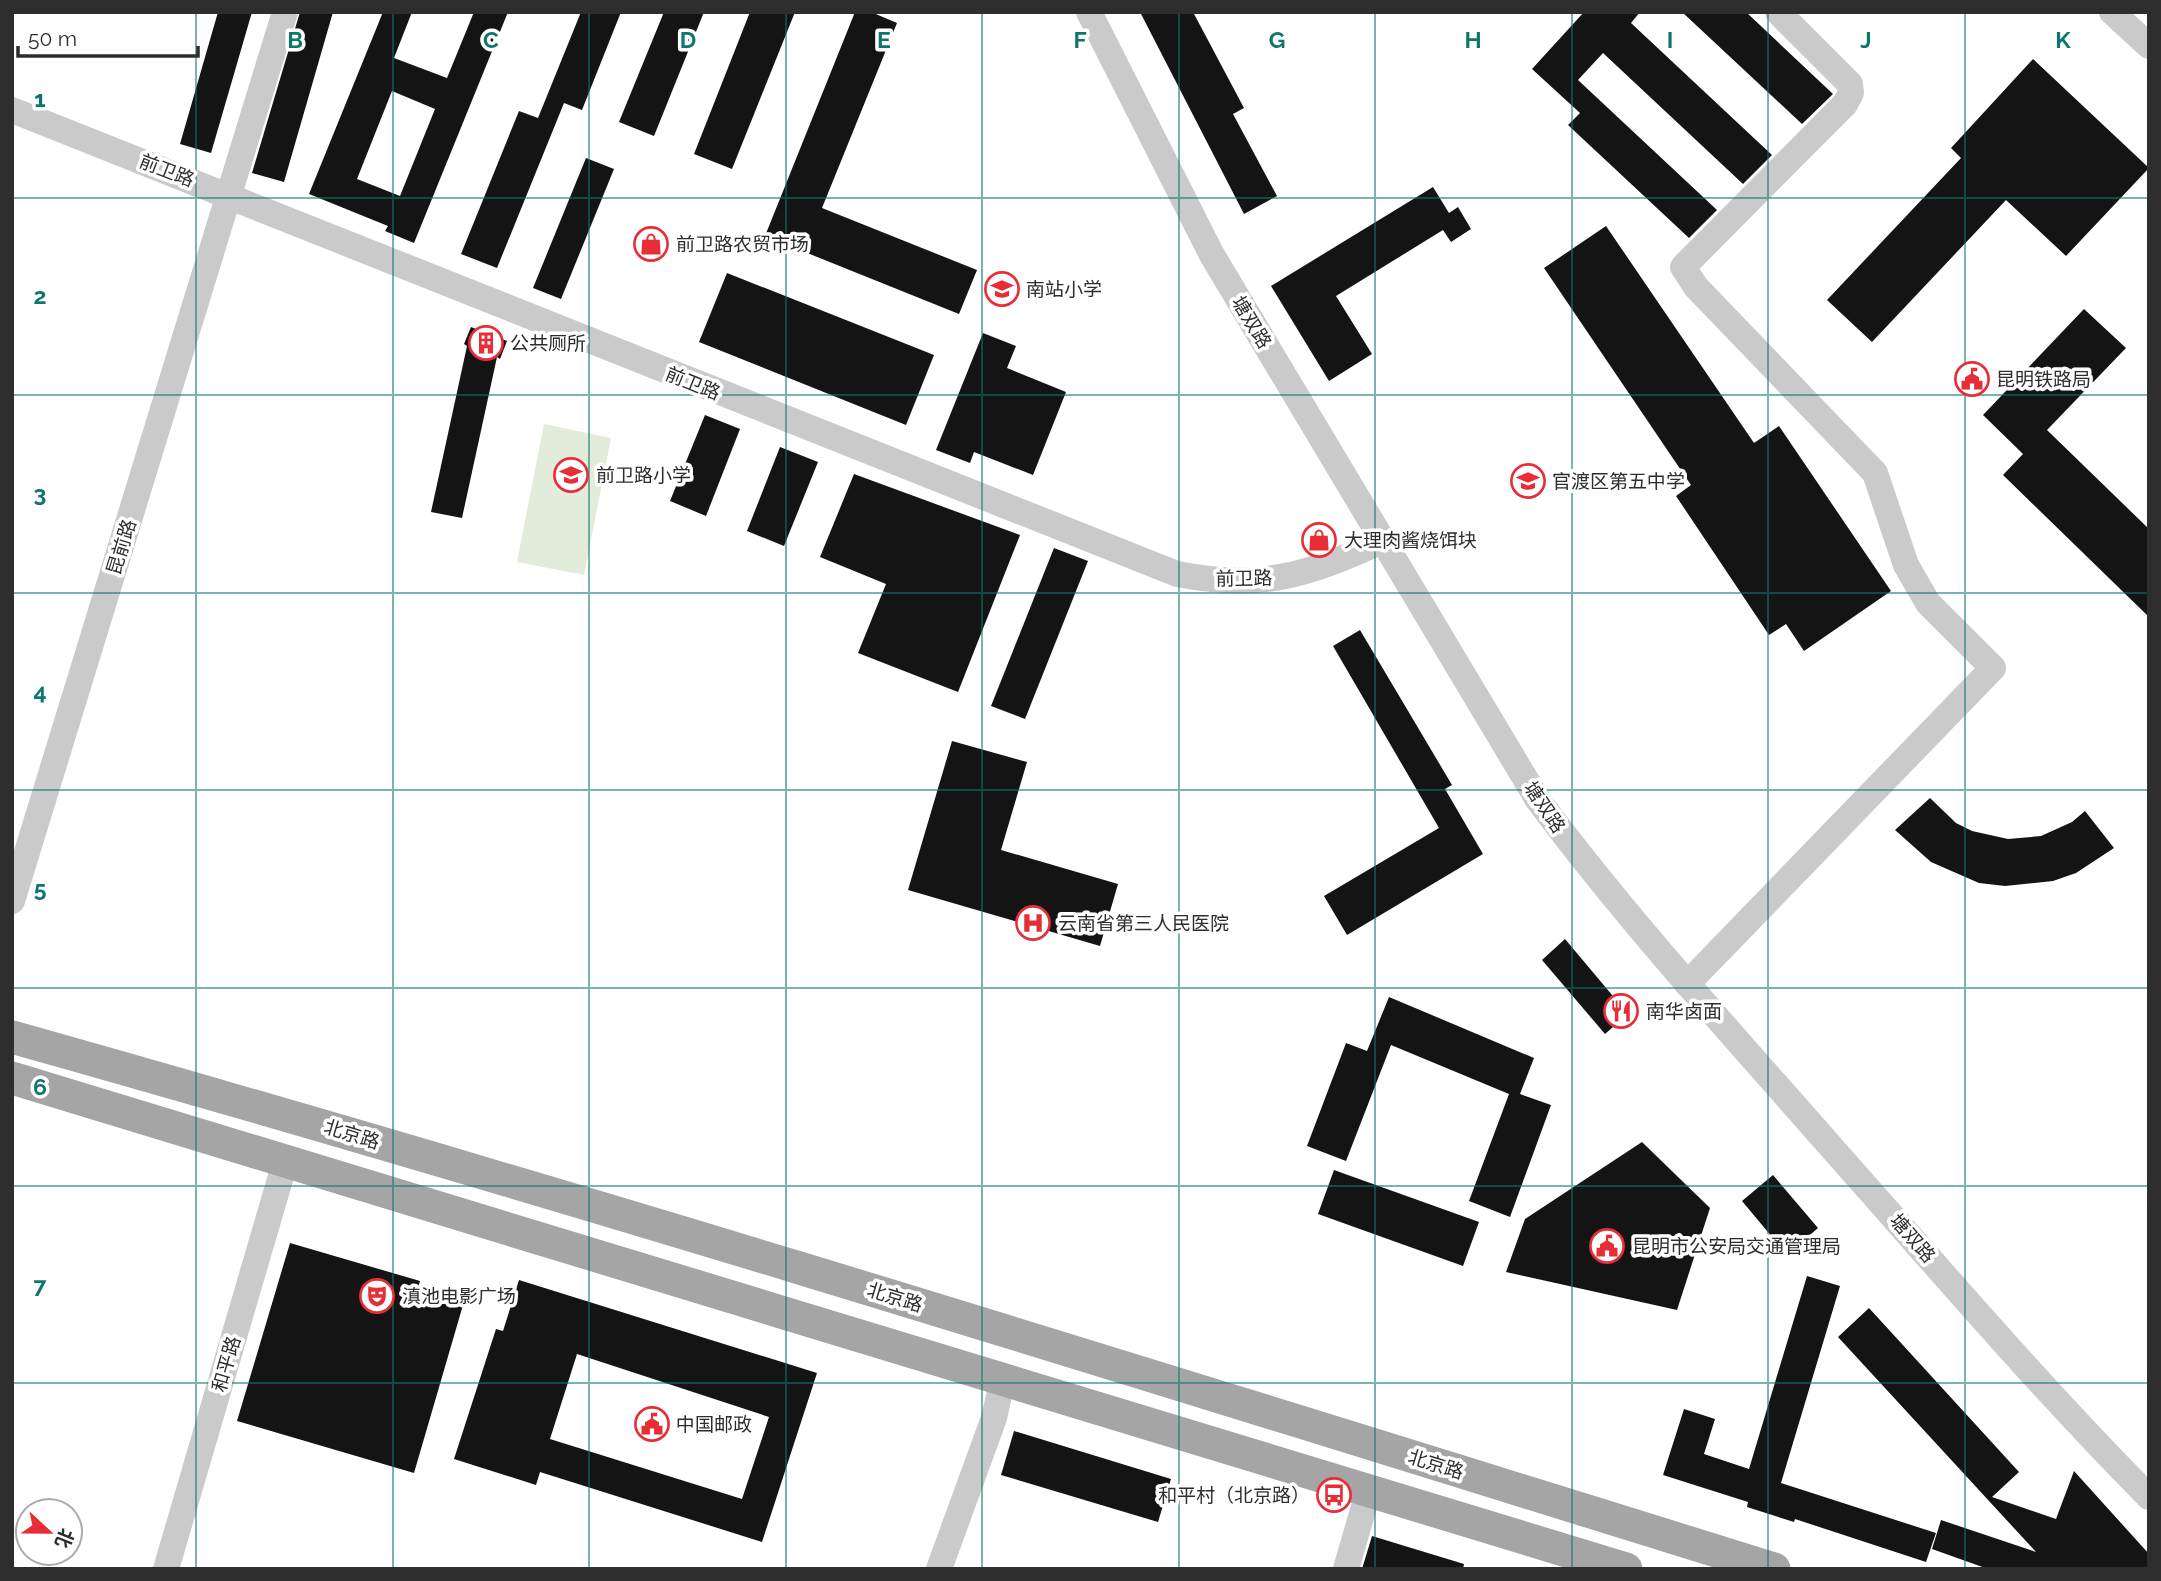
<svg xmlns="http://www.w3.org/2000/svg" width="2161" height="1581" font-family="Raleway,'Noto Sans SC',sans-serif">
<rect width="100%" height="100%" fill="#fff"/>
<path fill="#e3ebdb" d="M544 424 611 438 584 575 517 562Z"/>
<g fill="#141414" fill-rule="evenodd">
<path d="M218 12H252L211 153 180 144Z"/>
<path d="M300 12H333L284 182 252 173Z"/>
<path d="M383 12H412L394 58 447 78 474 12H508L414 243 385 231 388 226 309 194ZM392 91 435 109 400 196 357 179Z"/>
<path d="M581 12H621L582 110 564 103 497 268 461 254 519 111 538 118Z"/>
<path d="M664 12H704L654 136 619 122Z"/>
<path d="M750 12H795L732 169 694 154Z"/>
<path d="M855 12H871L897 23 822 208 977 270 959 314 765 236Z"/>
<path d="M1140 12H1193L1244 108 1233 114 1277 196 1244 214Z"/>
<path d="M1584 12H1640L1631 23 1772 155 1743 184 1603 53 1578 80 1717 210 1689 238 1568 125 1580 113 1532 69Z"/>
<path d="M1682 12H1746L1833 94 1802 124Z"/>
<path d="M2033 59 2149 168 2066 256 2006 200 1872 342 1827 300 1961 158 1951 148Z"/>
<path d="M586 158 614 169 561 299 533 288Z"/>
<path d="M1433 187 1449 213 1458 207 1471 229 1451 242 1443 230 1336 296 1372 354 1329 381 1271 286Z"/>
<path d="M1606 226 1754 443 1779 426 1891 591 1804 651 1786 624 1769 635 1676 496 1691 485 1544 268Z"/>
<path d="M727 273 934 355 906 425 699 342Z"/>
<path d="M2084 309 2126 348 2047 430 2149 529V617L2003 475 2023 454 1983 415Z"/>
<path d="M471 327 507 341 500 359 497 357 462 518 431 512 467 346 464 344Z"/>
<path d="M983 333 1016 346 1007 368 1066 392 1033 475 974 452 970 463 936 450Z"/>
<path d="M705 415 740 429 706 516 670 501Z"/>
<path d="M780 447 818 462 784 546 747 531Z"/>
<path d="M854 474 1020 535 958 692 858 653 886 584 820 557Z"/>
<path d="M1054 548 1088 561 1025 719 991 706Z"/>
<path d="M1360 630 1452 785 1445 789 1483 854 1347 935 1324 896 1439 828 1333 646Z"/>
<path d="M952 741 1027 762 1001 850 1118 884 1100 946 908 890Z"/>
<path d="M1930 798 1956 823 1972 831 2008 839 2041 836 2072 822 2085 811 2114 848 2076 873 2053 881 2005 886 1979 883 1931 862 1895 830Z"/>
<path d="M1565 939 1628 1014 1605 1034 1542 960Z"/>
<path d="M1389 997 1534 1058 1520 1094 1551 1105 1510 1217 1469 1201 1509 1094 1391 1045 1346 1161 1307 1146 1346 1043 1367 1051Z"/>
<path d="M1642 1142 1710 1208 1677 1310 1506 1272 1525 1219Z"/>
<path d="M1334 1170 1479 1222 1463 1266 1318 1214Z"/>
<path d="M1773 1175 1818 1228 1787 1255 1742 1201Z"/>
<path d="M290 1243 420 1281 417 1291 463 1305 414 1473 237 1421Z"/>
<path d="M1807 1276 1840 1286 1781 1483 1936 1533 1926 1562 1795 1519 1794 1522 1747 1507 1748 1502 1663 1475 1684 1409 1715 1419 1704 1454 1749 1469Z"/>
<path d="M519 1280 817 1373 762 1542 540 1472 536 1485 454 1459 496 1329 503 1331ZM577 1354 769 1417 742 1499 550 1439Z"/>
<path d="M1869 1308 2019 1472 1992 1497 2056 1519 2074 1471 2149 1554V1569H1988L1932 1549 1941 1520 2036 1552 1838 1337Z"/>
<path d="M1014 1431 1171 1479 1158 1522 1001 1475Z"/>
<path d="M1372 1536 1464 1564 1463 1569H1362Z"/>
</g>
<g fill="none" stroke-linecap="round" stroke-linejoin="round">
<g stroke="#cacaca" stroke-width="26">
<path d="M1089 12 1212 255 1538 800C1629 922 1732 1034 1832 1148 1936 1265 2038 1385 2149 1497"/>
<path d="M2112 12 2149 46"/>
<path d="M12 110 1177 574C1261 590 1306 576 1382 541"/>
<path d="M12 901 285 12"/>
<path d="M1687 984 1993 668 1928 603 1906 565 1875 473 1696 287 1683 267 1845 104 1851 93 1850 84 1778 12"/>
<path d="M166 1569 286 1159"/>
<path d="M939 1569 994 1418 1003 1378"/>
<path d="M1346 1569 1369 1489"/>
</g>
<g stroke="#a5a5a5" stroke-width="33">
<path d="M12 1037C603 1203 1188 1387 1774 1569"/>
<path d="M12 1078 1626 1569"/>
</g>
</g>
<path fill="none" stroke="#0f766e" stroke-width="2" stroke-opacity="0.55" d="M196 12V1569M393 12V1569M589 12V1569M786 12V1569M982 12V1569M1179 12V1569M1375 12V1569M1572 12V1569M1768 12V1569M1965 12V1569M12 198H2149M12 395H2149M12 593H2149M12 790H2149M12 988H2149M12 1186H2149M12 1383H2149"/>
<defs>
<g id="shop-ring" transform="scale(1.75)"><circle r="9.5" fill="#fff" stroke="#e72d36" stroke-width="1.5"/><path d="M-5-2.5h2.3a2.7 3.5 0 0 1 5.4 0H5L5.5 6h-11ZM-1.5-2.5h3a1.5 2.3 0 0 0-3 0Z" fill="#e72d36"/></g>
<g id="school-ring" transform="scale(1.75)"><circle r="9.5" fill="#fff" stroke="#e72d36" stroke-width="1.5"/><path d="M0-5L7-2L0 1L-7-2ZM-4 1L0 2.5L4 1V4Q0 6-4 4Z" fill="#e72d36"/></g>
<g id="building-ring" transform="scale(1.75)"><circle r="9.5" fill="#fff" stroke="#e72d36" stroke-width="1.5"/><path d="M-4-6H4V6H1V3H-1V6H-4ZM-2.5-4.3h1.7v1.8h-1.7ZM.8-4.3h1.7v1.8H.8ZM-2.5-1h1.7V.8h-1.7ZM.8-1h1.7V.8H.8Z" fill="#e72d36"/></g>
<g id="civic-ring" transform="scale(1.75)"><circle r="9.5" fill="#fff" stroke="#e72d36" stroke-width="1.5"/><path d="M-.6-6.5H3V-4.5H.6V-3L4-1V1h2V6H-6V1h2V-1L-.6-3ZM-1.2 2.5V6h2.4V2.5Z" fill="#e72d36"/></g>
<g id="hospital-ring" transform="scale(1.75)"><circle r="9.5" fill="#fff" stroke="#e72d36" stroke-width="1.5"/><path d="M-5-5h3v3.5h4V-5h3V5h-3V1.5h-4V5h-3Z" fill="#e72d36"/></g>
<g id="restaurant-ring" transform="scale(1.75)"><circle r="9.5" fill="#fff" stroke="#e72d36" stroke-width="1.5"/><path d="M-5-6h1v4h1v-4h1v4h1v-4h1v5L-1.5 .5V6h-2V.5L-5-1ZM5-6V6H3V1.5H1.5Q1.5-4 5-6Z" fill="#e72d36"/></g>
<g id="theatre-ring" transform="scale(1.75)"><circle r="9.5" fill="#fff" stroke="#e72d36" stroke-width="1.5"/><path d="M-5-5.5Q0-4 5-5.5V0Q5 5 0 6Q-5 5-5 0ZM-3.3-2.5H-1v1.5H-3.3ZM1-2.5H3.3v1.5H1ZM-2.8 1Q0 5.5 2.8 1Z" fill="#e72d36"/></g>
<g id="bus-ring" transform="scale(1.75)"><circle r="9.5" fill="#fff" stroke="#e72d36" stroke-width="1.5"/><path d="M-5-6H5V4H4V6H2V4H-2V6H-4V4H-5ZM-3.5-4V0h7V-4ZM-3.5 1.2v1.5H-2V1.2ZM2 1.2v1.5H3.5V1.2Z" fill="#e72d36"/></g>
</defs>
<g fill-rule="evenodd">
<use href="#shop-ring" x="651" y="244"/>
<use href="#school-ring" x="1002" y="289"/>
<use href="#building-ring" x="486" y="343"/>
<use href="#civic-ring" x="1972" y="379"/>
<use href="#school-ring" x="571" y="475"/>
<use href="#school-ring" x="1528" y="481"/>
<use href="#shop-ring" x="1319" y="540"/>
<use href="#hospital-ring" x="1033" y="923"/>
<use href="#restaurant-ring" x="1621" y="1011"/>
<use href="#civic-ring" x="1607" y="1246"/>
<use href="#theatre-ring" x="377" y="1296"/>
<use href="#civic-ring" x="652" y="1424"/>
<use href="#bus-ring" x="1334" y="1495"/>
</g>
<g text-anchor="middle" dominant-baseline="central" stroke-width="7" stroke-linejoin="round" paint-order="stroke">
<g font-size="19" fill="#2d2d2d" stroke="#fff">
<text transform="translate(167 170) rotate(21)">前卫路</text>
<text transform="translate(1252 322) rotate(59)">塘双路</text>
<text transform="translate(693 383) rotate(22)">前卫路</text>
<text transform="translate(121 547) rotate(-73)">昆前路</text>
<text transform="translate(1244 578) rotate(-1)">前卫路</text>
<text transform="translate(1545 807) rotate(56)">塘双路</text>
<text transform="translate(352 1134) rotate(17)">北京路</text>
<text transform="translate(1913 1238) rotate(49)">塘双路</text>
<text transform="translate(895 1297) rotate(17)">北京路</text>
<text transform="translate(226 1364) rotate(-74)">和平路</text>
<text transform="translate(1436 1464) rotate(17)">北京路</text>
</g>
<g font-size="19" fill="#2d2d2d" stroke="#fff" text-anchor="start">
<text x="676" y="244">前卫路农贸市场</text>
<text x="1026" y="289">南站小学</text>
<text x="510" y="343">公共厕所</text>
<text x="1996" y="379">昆明铁路局</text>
<text x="596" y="475">前卫路小学</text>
<text x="1552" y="481">官渡区第五中学</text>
<text x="1344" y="540">大理肉酱烧饵块</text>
<text x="1058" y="923">云南省第三人民医院</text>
<text x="1646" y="1011">南华卤面</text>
<text x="1632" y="1246">昆明市公安局交通管理局</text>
<text x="402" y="1296">滇池电影广场</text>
<text x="676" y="1424">中国邮政</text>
<text x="1310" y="1495" text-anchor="end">和平村（北京路）</text>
</g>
</g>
<g font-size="23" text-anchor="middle" font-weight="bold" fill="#0f766e" stroke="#fff" stroke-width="7" stroke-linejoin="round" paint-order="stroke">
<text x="295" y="48">B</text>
<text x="491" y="48">C</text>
<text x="688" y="48">D</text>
<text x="884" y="48">E</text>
<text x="1080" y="48">F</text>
<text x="1277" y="48">G</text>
<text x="1473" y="48">H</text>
<text x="1670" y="48">I</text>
<text x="1866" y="48">J</text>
<text x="2063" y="48">K</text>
<text x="40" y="107">1</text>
<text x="40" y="304">2</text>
<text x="40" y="502">3</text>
<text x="40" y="700">4</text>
<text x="40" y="897">5</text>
<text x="40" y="1095">6</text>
<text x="40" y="1293">7</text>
</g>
<rect width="2161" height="1581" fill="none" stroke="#2d2d2d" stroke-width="28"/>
<g transform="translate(49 1532) rotate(112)"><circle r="33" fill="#ffffff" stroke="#ababab" stroke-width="2"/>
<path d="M0-5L12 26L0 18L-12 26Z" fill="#e72d36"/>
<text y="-10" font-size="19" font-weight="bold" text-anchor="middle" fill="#2d2d2d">北</text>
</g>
<path d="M18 46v10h180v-10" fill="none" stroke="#2d2d2d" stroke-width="3.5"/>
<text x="28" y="46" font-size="21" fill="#2d2d2d" stroke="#ffffff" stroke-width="5" paint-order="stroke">50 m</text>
</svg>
